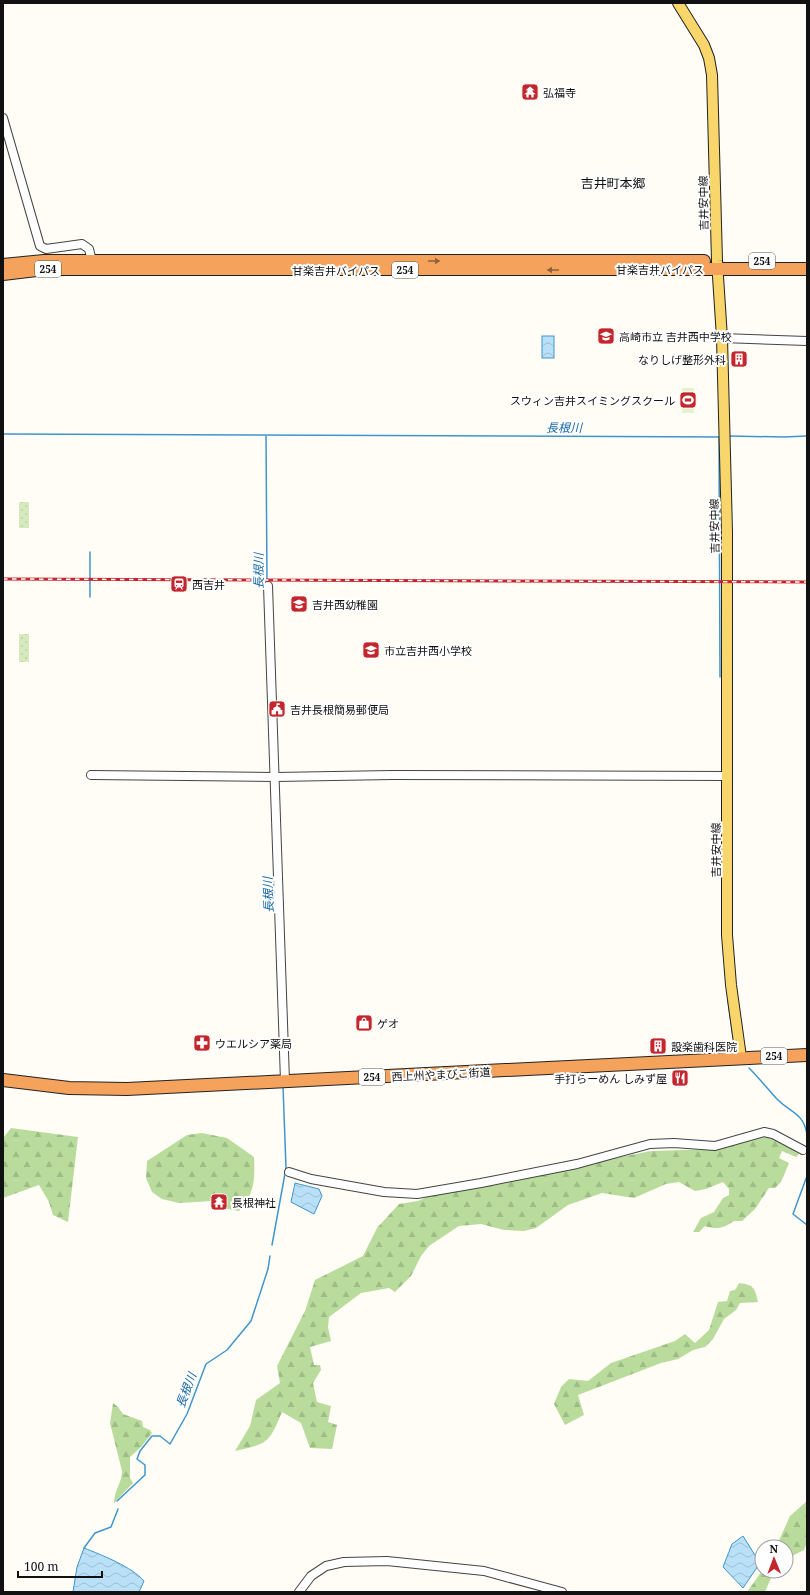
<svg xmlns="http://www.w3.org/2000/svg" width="810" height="1595" font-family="'Noto Serif','Noto Sans JP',serif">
<defs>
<pattern id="forest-firs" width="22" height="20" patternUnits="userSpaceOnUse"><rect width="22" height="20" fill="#b9dc9c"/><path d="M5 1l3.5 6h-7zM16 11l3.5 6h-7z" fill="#9ebc85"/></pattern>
<pattern id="park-dots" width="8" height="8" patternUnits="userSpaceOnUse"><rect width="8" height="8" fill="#d5ebbd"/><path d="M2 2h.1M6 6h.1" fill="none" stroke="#b6c8a1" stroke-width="1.8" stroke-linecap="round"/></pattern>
<pattern id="water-waves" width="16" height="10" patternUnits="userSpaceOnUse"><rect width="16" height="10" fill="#b9e0f7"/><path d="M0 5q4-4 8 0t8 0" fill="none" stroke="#9ebfd3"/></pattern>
</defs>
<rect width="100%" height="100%" fill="#fffdf5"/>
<g fill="url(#forest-firs)">
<path d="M11 1128 78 1137 68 1222 53 1215 49 1202 39 1185 3 1198V1138Z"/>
<path d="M202 1133 227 1138 254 1157C255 1180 255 1193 239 1211L222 1208 212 1201 179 1203 162 1199 152 1192 146 1178 147 1161 187 1135Z"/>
<path d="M764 1135 775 1137 799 1154 796 1157 782 1151 779 1158 789 1163 781 1182 775 1188H769L755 1209 742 1221H734C724 1228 717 1230 705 1226L699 1232H693L701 1218 714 1212 723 1198 729 1195V1189L723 1182 706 1189 695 1191 679 1182 666 1184 634 1198 602 1193 568 1205 536 1228 524 1231 504 1230 481 1224 459 1226 429 1246 421 1256 411 1276 395 1292 389 1288 361 1293 329 1317 328 1327 331 1341 310 1347 314 1365H320L321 1370 313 1383 317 1402 331 1406 328 1422 337 1425 332 1449 310 1448 301 1423 282 1412C269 1443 268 1444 235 1451L250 1426 256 1400 280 1383 277 1366 305 1311 315 1280 363 1256 377 1228 399 1204 418 1201 433 1194 651 1151 718 1149Z"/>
<path d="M739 1283C754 1285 755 1288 758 1302L740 1303 736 1310 724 1319 713 1339 705 1347 693 1350 678 1359 661 1363 578 1395 584 1415 565 1425 554 1404 561 1387 569 1379 588 1381 611 1363 675 1341 685 1334 695 1343 709 1330 718 1302 727 1301 730 1291 735 1290Z"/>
<path d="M113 1403 118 1407 123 1414 142 1421 143 1427 150 1430 152 1433 142 1446 130 1457V1478L133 1483 114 1503C114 1490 122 1483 122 1471L110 1423Z"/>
<path d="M807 1501 806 1545 804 1550 786 1559V1547H776L790 1516Z"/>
<path d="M762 1571H774L765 1592H747Z"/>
</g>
<g fill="url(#park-dots)">
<rect x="19" y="502" width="10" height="26"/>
<rect x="19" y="634" width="10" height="28"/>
</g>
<rect fill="#e6f2cf" x="682" y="388" width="12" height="25"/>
<g fill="url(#water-waves)" stroke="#3f96cf">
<rect x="542" y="336" width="12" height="22"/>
<path d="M295 1183 319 1189 322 1196 314 1214 291 1202Z"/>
<path d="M743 1536 760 1563 743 1588 723 1567 732 1544Z"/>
<path d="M84 1548C102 1555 132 1567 144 1581L139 1592H73L77 1567Z"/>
</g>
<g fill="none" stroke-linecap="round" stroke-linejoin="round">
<g stroke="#3f96cf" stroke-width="1.5">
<path d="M3 434 721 437"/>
<path d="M266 436 267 583"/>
<path d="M729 436 784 437 807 436"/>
<path d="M719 437 720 677"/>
<path d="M90 552V597"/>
<path d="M728 1001 733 1037"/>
<path d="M749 1068C759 1078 767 1088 776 1098 790 1113 803 1112 807 1134"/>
<path d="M807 1176 793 1214 807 1225"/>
<path d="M272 1245 286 1168 283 1086"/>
<path d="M117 1501 145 1475V1465L137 1459 140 1451 152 1436H160L170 1444 187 1414 206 1364 227 1350 251 1321 268 1269 270 1256"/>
<path d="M84 1548 95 1533 111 1527 118 1509"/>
</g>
<g stroke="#444" stroke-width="10">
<g id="minor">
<path d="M3 118 40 246 46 249 82 244 89 249 93 265"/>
<path d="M722 338 807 341"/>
<path d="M268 586 285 1081"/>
<path d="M91 775 275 777 392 775 728 776"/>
<path d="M289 1172 311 1179 384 1192 417 1194 481 1183 577 1164 650 1144 674 1143 715 1146 764 1132 773 1134 803 1150"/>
<path d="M299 1592 311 1576 326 1566 344 1562 387 1561 484 1571 562 1592"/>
</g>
</g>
<g stroke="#222" stroke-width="12">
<path id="major" d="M678 3 704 45 709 58 712 75 717 261 722 338 727 532V935L731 985 741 1057"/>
</g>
<g stroke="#222" stroke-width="14">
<g id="highway">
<path d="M3 265 44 261H704"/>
<path d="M3 274 45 269H807"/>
<path d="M3 1080 69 1088 127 1089 807 1055"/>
</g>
</g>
<use href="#minor" stroke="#fff" stroke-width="8"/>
<use href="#major" stroke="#f9d66b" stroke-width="10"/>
<use href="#highway" stroke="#f5a25d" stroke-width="12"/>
<g stroke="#c4262e" stroke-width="3">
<path id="rail" d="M3 579 807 582"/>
</g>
<use href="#rail" stroke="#fff" stroke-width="1.5" stroke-dasharray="4.5" stroke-linecap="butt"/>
</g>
<defs><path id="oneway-solid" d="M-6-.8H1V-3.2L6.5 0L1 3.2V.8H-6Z"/></defs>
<g fill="#8e613b">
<use href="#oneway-solid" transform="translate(434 261)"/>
<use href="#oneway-solid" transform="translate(553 270) rotate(180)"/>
</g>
<defs>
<g id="temple-square" transform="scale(0.9)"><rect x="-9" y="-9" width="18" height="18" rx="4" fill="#c4262e" stroke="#fff"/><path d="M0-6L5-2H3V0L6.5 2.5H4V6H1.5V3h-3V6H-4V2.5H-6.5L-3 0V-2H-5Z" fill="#fff"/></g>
<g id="school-square" transform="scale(0.9)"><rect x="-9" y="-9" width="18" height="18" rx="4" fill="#c4262e" stroke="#fff"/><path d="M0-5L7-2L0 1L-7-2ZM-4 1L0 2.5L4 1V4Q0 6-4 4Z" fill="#fff"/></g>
<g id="building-square" transform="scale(0.9)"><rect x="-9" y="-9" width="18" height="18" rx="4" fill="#c4262e" stroke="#fff"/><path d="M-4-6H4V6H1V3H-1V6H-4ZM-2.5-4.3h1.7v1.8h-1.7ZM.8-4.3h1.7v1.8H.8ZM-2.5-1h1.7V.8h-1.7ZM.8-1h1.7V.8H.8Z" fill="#fff"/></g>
<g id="stadium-square" transform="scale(0.9)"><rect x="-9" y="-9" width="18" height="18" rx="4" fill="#c4262e" stroke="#fff"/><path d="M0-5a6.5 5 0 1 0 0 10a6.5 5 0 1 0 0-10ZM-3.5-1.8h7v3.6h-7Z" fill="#fff"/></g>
<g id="station-square" transform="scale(0.9)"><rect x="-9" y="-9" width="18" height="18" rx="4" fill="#c4262e" stroke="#fff"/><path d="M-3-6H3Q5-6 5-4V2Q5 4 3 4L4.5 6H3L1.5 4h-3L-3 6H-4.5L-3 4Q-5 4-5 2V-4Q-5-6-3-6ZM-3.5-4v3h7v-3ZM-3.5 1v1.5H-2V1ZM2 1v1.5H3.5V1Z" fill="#fff"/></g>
<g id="civic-square" transform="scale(0.9)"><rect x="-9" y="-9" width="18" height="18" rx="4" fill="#c4262e" stroke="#fff"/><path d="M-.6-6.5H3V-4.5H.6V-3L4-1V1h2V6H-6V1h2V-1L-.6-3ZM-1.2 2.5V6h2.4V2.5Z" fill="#fff"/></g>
<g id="shop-square" transform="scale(0.9)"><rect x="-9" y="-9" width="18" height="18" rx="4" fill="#c4262e" stroke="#fff"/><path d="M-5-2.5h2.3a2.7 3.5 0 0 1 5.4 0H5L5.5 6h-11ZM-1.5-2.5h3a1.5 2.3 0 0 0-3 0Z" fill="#fff"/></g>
<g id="pharmacy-square" transform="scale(0.9)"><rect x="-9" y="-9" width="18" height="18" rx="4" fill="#c4262e" stroke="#fff"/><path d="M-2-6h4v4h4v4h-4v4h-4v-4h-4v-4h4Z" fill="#fff"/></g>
<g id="restaurant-square" transform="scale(0.9)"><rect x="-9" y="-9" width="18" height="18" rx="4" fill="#c4262e" stroke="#fff"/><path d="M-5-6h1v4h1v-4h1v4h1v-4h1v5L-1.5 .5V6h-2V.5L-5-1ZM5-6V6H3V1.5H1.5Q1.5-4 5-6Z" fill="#fff"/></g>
</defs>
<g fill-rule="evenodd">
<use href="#temple-square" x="530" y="92"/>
<use href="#school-square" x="606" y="336"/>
<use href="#building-square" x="739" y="359"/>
<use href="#stadium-square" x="688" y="400"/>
<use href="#station-square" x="179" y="584"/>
<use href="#school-square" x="299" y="604"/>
<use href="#school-square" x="371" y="650"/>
<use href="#civic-square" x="277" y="709"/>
<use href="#shop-square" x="364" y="1023"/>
<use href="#pharmacy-square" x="202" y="1043"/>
<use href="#building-square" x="658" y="1046"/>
<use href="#restaurant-square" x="680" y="1078"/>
<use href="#temple-square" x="219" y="1202"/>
</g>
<g text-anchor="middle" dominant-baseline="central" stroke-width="4" stroke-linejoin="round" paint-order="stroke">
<g fill="#fff" stroke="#585858" stroke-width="1">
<rect x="749" y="253" width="26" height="16" rx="3"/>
<rect x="35" y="261" width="26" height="16" rx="3"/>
<rect x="392" y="262" width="26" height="16" rx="3"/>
<rect x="761" y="1048" width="26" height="16" rx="3"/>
<rect x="359" y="1069" width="26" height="16" rx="3"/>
</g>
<g font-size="10" font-weight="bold" fill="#111">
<text x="762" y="261">254</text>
<text x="48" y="269">254</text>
<text x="405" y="270">254</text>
<text x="774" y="1056">254</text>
<text x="372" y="1077">254</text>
</g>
<g font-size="11" fill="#111" stroke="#fff" text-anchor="start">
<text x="543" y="92">弘福寺</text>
<text x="619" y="336">高崎市立 吉井西中学校</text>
<text x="726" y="359" text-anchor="end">なりしげ整形外科</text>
<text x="675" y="400" text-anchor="end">スウィン吉井スイミングスクール</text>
<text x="192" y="584">西吉井</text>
<text x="312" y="604">吉井西幼稚園</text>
<text x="384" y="650">市立吉井西小学校</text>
<text x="290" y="709">吉井長根簡易郵便局</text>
<text x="377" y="1023">ゲオ</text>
<text x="215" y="1043">ウエルシア薬局</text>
<text x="671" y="1046">設楽歯科医院</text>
<text x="667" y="1078" text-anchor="end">手打らーめん しみず屋</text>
<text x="232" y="1202">長根神社</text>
</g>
<g font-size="11" fill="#111" stroke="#fff">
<text transform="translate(703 203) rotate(-91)">吉井安中線</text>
<text x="660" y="269">甘楽吉井バイパス</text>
<text x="336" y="270">甘楽吉井バイパス</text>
<text transform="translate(714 526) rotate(-91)">吉井安中線</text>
<text transform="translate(715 850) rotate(-90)">吉井安中線</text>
<text transform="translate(441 1074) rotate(-3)">西上州やまびこ街道</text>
</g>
<g font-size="12" font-style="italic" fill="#1768a6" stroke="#fff">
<text x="564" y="427">長根川</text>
<text transform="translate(258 571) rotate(-90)">長根川</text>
<text transform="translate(268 895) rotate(-92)">長根川</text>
<text transform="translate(186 1390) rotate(-69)">長根川</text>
</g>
<g font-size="13" fill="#111" stroke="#fff">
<text x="613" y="183">吉井町本郷</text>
</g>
</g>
<rect width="810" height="1595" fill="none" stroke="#111111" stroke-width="8"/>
<g transform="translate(774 1559) rotate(359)"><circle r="19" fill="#ffffff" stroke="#a0a0a0"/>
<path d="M0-3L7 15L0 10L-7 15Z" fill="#c4262e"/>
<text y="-6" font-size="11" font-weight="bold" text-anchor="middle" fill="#111111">N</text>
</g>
<path d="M18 1571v6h84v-6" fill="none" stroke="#111111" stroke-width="2"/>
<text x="24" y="1571" font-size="12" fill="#111111" stroke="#ffffff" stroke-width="3" paint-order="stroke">100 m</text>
</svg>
